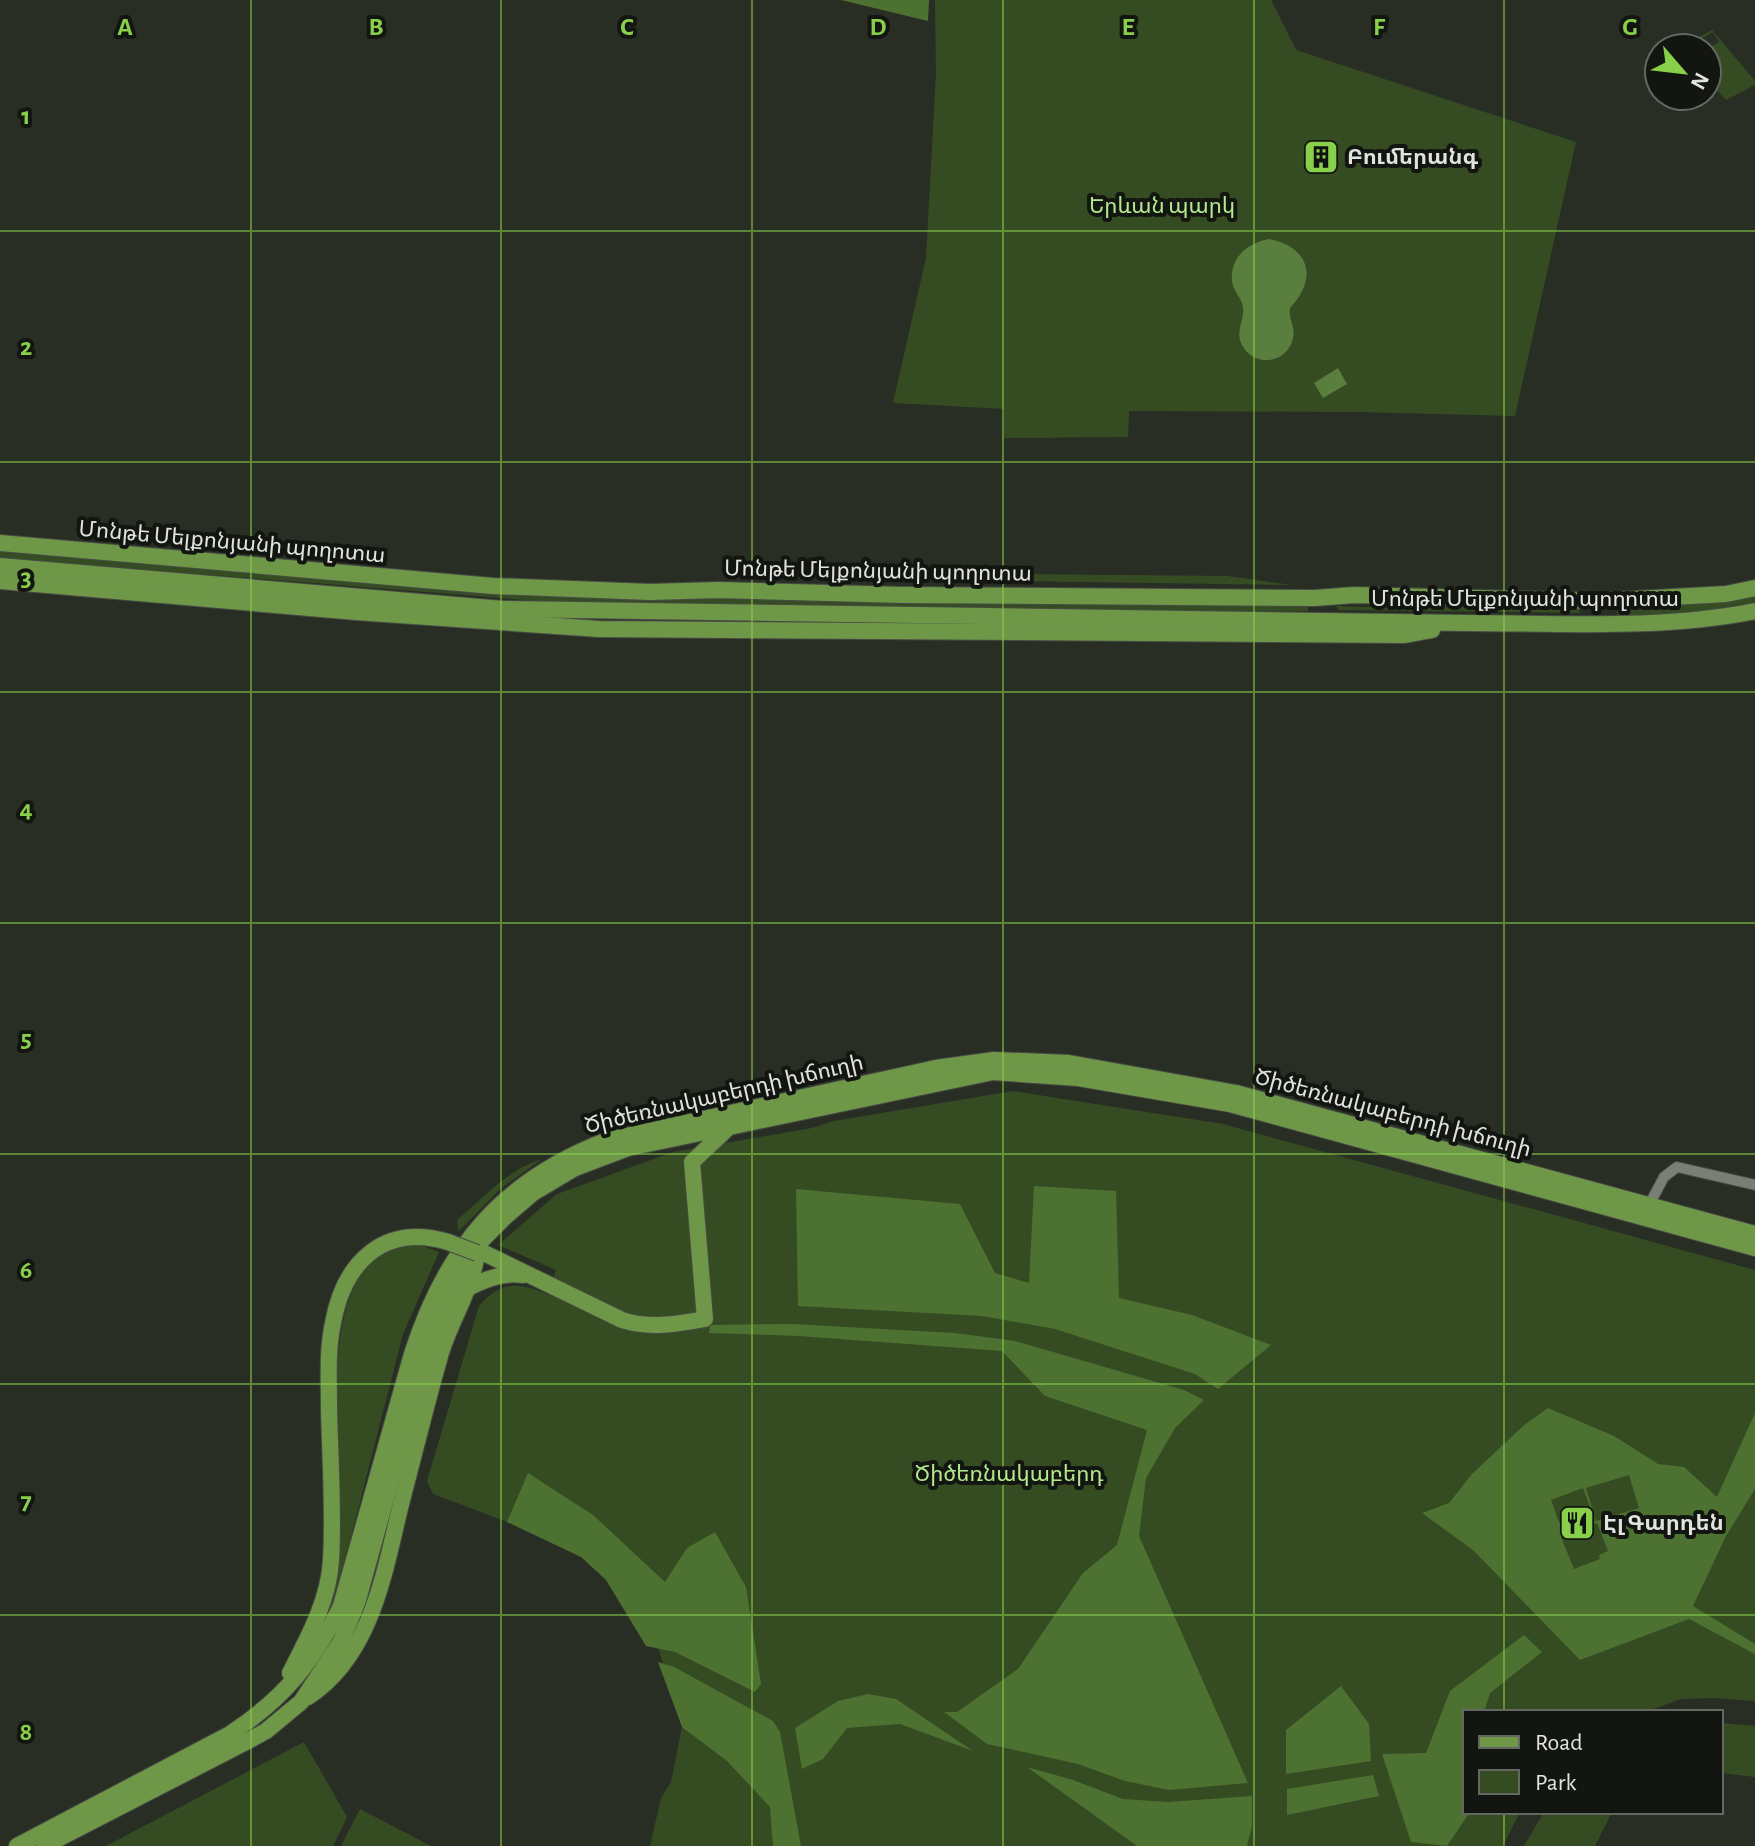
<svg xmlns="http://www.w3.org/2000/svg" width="1755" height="1846" font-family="'Alegreya Sans','Noto Sans Armenian',sans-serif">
<rect width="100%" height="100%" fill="#292e25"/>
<g fill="#354c23">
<path d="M935 0H1271L1296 50 1576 142 1515 416 1357 412 1129 411 1128 437 1004 438V409L893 403 926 258 936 73Z"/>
<path d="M1712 30 1755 81V85L1726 100 1707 79V49L1719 42 1713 32 1701 39 1706 48H1679Z"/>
<path d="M0 550 537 594 1307 603 1308 611H1038L537 601 0 558Z"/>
<path d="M848 567 876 568 896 573 1227 576 1292 585 797 578Z"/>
<path d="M1755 594V602L1699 612 1617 616V607Z"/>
<path d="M1402 603 1578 604 1580 613 1338 610 1337 606 1367 607Z"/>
<path d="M1013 1091 1223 1124 1755 1270V1701L1714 1698 1681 1699 1645 1712H1465V1812H1520L1503 1846H650L661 1798 671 1782 682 1727 655 1637 612 1573 512 1512 507 1522 433 1494 427 1481 479 1306C502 1280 519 1282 549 1295L556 1270 498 1245 557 1194 673 1152 812 1128 834 1121Z"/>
<path d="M542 1159 500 1189 458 1232 457 1220C483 1198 510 1168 542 1159Z"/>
<path d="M420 1245 439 1252 403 1334 336 1595 316 1642C323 1613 336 1582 338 1552 344 1480 315 1309 374 1259 387 1248 403 1246 420 1245Z"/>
<path d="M1721 1723 1755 1726V1777L1721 1773Z"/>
<path d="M304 1742 347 1817 333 1846H106Z"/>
<path d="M360 1809 431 1846H341Z"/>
<path d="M1544 1812H1612L1595 1846H1524Z"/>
</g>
<g fill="#4d7130" fill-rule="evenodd">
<path d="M841 0H929L928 21Z"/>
<path d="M1034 1186 1116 1191 1119 1298 1192 1315 1271 1345 1218 1389 1195 1374 1055 1329 982 1316 798 1306 796 1189 960 1204 995 1273 1029 1283Z"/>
<path d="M793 1324 955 1333 1015 1341 1184 1390 1204 1400 1175 1428 1146 1478 1139 1536 1248 1783 1169 1790 1125 1781 1078 1764 987 1744 944 1712H957L1018 1669 1083 1573 1117 1545 1147 1430 1045 1396 1002 1351 799 1336 709 1333 710 1325Z"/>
<path d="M1548 1408 1614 1436 1658 1464 1684 1467 1717 1497 1755 1413V1489L1726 1536 1693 1606 1755 1644V1654L1689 1619 1580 1660 1473 1550 1422 1513 1449 1503 1472 1474 1523 1426ZM1629 1475 1639 1508 1596 1521 1586 1488ZM1583 1488 1595 1521 1566 1532 1562 1522H1559L1551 1500ZM1597 1523 1608 1551 1599 1555 1600 1559 1574 1569 1561 1537Z"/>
<path d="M528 1473 593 1515 665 1582 687 1548 715 1532 746 1587 761 1684 755 1692 675 1652 646 1646 606 1580 581 1557 507 1522Z"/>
<path d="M1524 1635 1542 1652 1490 1693 1484 1712H1465V1812H1470L1447 1846 1411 1842 1382 1754 1426 1753 1450 1691Z"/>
<path d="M658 1662 674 1667 773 1721 780 1732 801 1846H773L770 1807 727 1761 682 1727Z"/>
<path d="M1341 1686 1369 1724 1371 1761 1286 1774V1730Z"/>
<path d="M868 1694 896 1699 973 1751 900 1724 847 1728 823 1759 802 1769 795 1728 838 1701Z"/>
<path d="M1027 1767 1073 1780 1123 1799 1168 1802 1252 1796V1826L1247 1846H1137Z"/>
<path d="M1373 1775 1379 1796 1287 1815V1789Z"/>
</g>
<g fill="#597e3d">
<path d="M1269 239C1310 247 1318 279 1290 308 1288 319 1296 328 1293 338 1288 364 1254 368 1242 345 1234 330 1247 318 1242 303 1239 295 1233 290 1232 281 1230 257 1248 243 1269 239Z"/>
<path d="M1338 368 1347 384 1323 398 1314 383Z"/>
</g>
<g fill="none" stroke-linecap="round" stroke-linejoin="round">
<g stroke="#474b44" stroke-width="12">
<path id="minor" d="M1649 1205 1664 1177 1677 1167 1755 1185"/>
</g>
<g stroke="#474b44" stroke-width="18">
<g id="primary">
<path d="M0 543 493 586 650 592 719 590 903 595 1315 598 1354 595 1601 601 1726 594 1755 588"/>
<path d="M0 566 503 609 1464 623C1560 623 1660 630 1755 611"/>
<path d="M0 581 356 612 599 629 1405 635 1432 630"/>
<path d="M468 1288C485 1279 504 1272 523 1275"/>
<path d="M290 1673C308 1638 329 1600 331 1560 334 1510 330 1458 329 1408 329 1380 327 1350 333 1323 344 1262 384 1223 448 1242"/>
<path d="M308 1697C372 1655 384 1573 401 1504 414 1455 426 1405 440 1356 450 1321 472 1290 477 1253H484L622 1320C649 1329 678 1324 705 1319L692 1162 727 1129"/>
<path d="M17 1846 230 1734C283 1699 313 1663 341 1606L412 1354C446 1248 502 1180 608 1140L936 1068 994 1060 1069 1063 1236 1093 1755 1234"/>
<path d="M44 1846 244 1743 266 1731 301 1702 340 1643 349 1623 358 1600 430 1338 454 1281 481 1241 505 1217 533 1193 575 1168 628 1148 993 1072 1078 1078 1230 1104 1755 1248"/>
</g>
</g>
<use href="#minor" stroke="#797f75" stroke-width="10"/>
<use href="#primary" stroke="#6f9748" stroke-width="16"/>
<g stroke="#474b44" stroke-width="18" stroke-linecap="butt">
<path id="primary-bridge" d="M448 1242 477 1253"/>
</g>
<use href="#primary-bridge" stroke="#6f9748" stroke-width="16"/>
</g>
<path fill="none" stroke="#88cf4a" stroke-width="2" stroke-opacity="0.55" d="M251 0V1846M501 0V1846M752 0V1846M1003 0V1846M1254 0V1846M1504 0V1712M0 231H1755M0 462H1755M0 692H1755M0 923H1755M0 1154H1755M0 1384H1755M0 1615H1755M1504 1812V1846"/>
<defs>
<g id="building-square" transform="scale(1.8)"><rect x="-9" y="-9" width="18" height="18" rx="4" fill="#88cf4a" stroke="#131511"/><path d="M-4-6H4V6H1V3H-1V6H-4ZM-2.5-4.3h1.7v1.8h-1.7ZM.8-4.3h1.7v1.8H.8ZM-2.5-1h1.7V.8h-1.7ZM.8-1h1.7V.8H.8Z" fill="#111"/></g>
<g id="restaurant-square" transform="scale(1.8)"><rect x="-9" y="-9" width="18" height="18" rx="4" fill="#88cf4a" stroke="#131511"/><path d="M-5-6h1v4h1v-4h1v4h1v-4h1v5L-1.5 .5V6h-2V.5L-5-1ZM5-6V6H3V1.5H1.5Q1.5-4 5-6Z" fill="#111"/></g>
</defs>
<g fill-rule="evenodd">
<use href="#building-square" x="1321" y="157"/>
<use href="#restaurant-square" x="1577" y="1523"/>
</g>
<g text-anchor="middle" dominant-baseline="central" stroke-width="8" stroke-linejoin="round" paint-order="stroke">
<g font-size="22" font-weight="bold" fill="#e0e3de" stroke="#131511" text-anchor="start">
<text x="1347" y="157">Բումերանգ</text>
<text x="1603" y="1523">Էլ Գարդեն</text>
</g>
<g font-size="22" fill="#b3e98d" stroke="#131511">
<text x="1162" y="206">Երևան պարկ</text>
<text x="1009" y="1474">Ծիծեռնակաբերդ</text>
</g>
<g font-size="22" fill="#e0e3de" stroke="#131511">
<text transform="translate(232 542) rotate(5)">Մոնթե Մելքոնյանի պողոտա</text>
<text transform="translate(878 571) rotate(1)">Մոնթե Մելքոնյանի պողոտա</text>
<text x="1525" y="599">Մոնթե Մելքոնյանի պողոտա</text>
<text transform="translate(724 1094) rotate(-13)">Ծիծեռնակաբերդի խճուղի</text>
<text transform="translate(1393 1113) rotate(15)">Ծիծեռնակաբերդի խճուղի</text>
</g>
</g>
<g font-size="26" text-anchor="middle" font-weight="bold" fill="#88cf4a" stroke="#131511" stroke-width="8" stroke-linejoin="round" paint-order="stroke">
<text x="125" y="35">A</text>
<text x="376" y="35">B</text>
<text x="627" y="35">C</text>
<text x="878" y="35">D</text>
<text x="1128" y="35">E</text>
<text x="1379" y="35">F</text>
<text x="1630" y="35">G</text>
<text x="26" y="124">1</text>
<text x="26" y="355">2</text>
<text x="26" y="586">3</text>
<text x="26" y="817">4</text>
<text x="26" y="1047">5</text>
<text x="26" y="1278">6</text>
<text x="26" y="1509">7</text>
<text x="26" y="1740">8</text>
</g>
<rect x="1463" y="1710" width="260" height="104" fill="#131511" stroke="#656763" stroke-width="2"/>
<rect x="1479" y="1736" width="40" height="12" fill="#6f9748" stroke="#656763" stroke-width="2"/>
<text x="1535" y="1750" font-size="24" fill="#e0e3de">Road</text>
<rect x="1479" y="1770" width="40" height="24" fill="#354c23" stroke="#656763" stroke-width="2"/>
<text x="1535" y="1790" font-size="24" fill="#e0e3de">Park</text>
<g transform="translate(1683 72) rotate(118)"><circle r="38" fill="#131511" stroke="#656763" stroke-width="2"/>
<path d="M0-6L14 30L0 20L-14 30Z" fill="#88cf4a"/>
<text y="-12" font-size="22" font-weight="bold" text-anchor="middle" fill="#e0e3de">N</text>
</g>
</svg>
